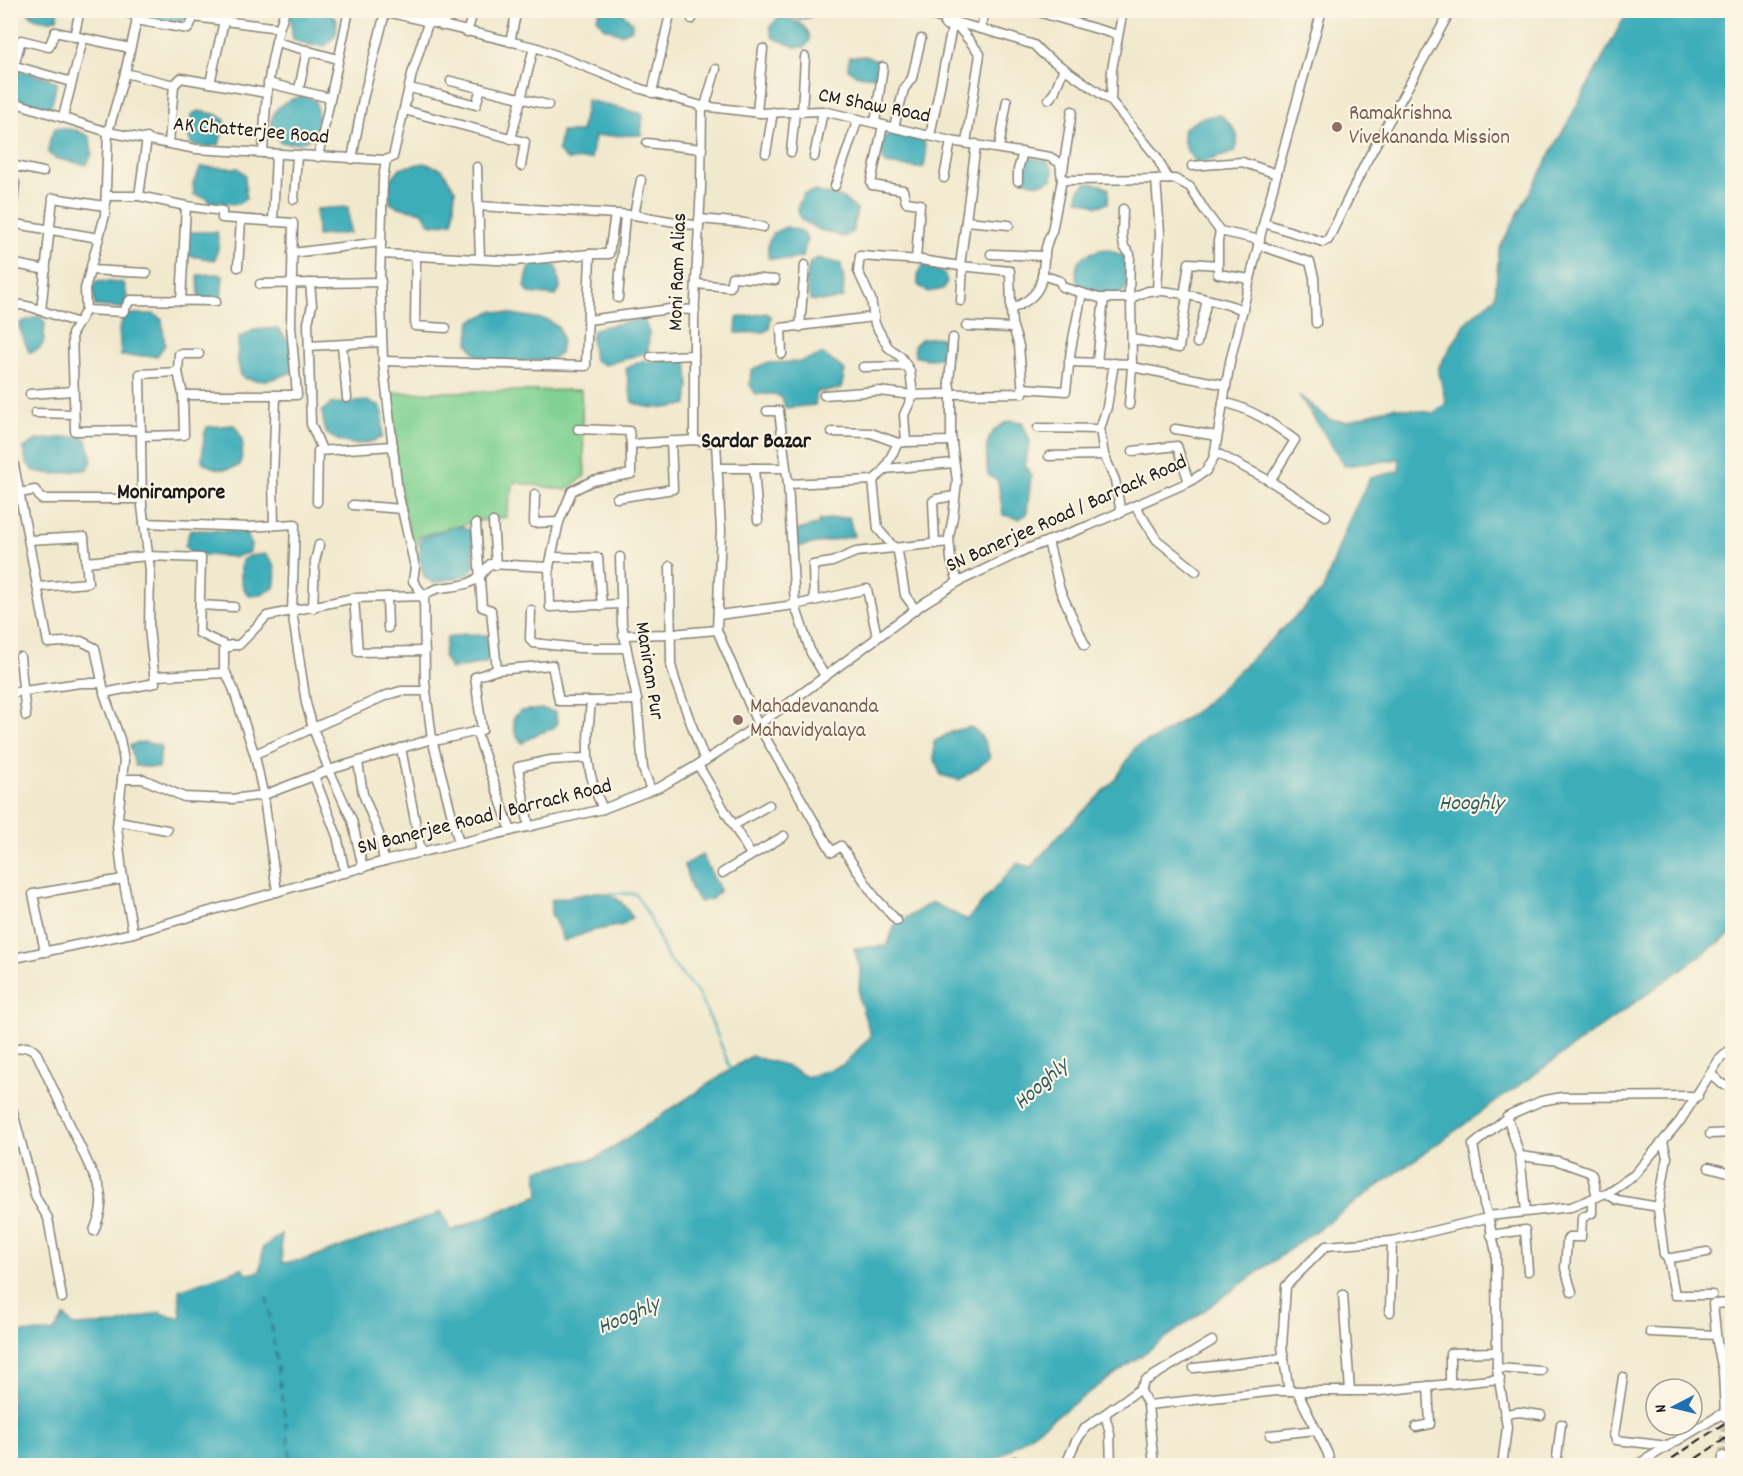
<svg xmlns="http://www.w3.org/2000/svg" width="1743" height="1476" font-family="Dekko,sans-serif">
<rect width="100%" height="100%" fill="#fcf5e5"/>
<filter id="ink" filterUnits="userSpaceOnUse"><feTurbulence type="fractalNoise" baseFrequency=".0167" numOctaves="2"/><feDisplacementMap in="SourceGraphic" scale="12" xChannelSelector="R" yChannelSelector="G"/><feConvolveMatrix kernelMatrix="1 2 1 2 8 2 1 2 1" color-interpolation-filters="sRGB"/></filter>
<filter id="wash" filterUnits="userSpaceOnUse"><feTurbulence type="fractalNoise" baseFrequency=".008" numOctaves="4" result="noise"/><feDisplacementMap in="SourceGraphic" scale="24" xChannelSelector="R" yChannelSelector="G"/><feGaussianBlur stdDeviation="1.35" result="paint"/><feColorMatrix in="noise" values="0 0 0 0 0 0 0 0 0 0 0 0 0 0 0 0 0 1.4 0 .05"/><feComposite in="paint" operator="in"/></filter>
<g filter="url(#wash)">
<rect width="100%" height="100%" fill="#f1e9ce"/>
<path fill="#80d192" stroke="#4e7657" stroke-width="1.5" d="M581 390 585 476 566 490 514 482 506 517 479 521 419 536 417 546 413 547 400 493 389 393Z"/>
<g fill="#3eadba" stroke="#2d646b" stroke-width="1.5">
<path d="M294 10 329 11 337 21 336 35 325 46 308 45 293 40 290 16Z"/>
<path d="M27 11H58L57 19C45 21 35 22 27 11Z"/>
<path d="M152 11H205L204 14 175 24 156 22Z"/>
<path d="M600 11H620L632 22V29L621 34 603 27 597 18Z"/>
<path d="M775 11V10L817 11C807 25 787 17 775 11Z"/>
<path d="M1628 11H1732V933L988 1465 11 1466V1333L53 1332 65 1316 73 1326 117 1324 160 1312 171 1317H181L179 1290 242 1268 246 1274 260 1272 263 1248 281 1234 282 1263 304 1260 442 1212 451 1231 539 1195 537 1170 597 1158 751 1056 785 1065 807 1077 843 1065 871 1036 859 999 860 968 854 948 887 946 895 925 932 902 967 920 1017 863 1031 867 1061 833 1116 779 1136 746 1155 739 1200 708 1323 590 1347 525 1370 478 1399 471 1400 459 1345 466 1299 395 1330 420 1349 421 1393 407 1433 413 1446 404 1438 368 1467 321 1495 297 1499 249Z"/>
<path d="M779 17C794 20 809 24 810 40L805 47H795L772 37 770 27Z"/>
<path d="M866 56 877 60 880 68 877 77 856 75 848 69 849 57Z"/>
<path d="M19 70 48 78 57 83 50 111 11 98Z"/>
<path d="M304 96 316 101 318 119 314 137C302 143 293 145 280 142 261 117 278 101 304 96Z"/>
<path d="M587 100 643 114 641 135 595 136 591 159 567 160 558 151 561 132H581Z"/>
<path d="M198 111 215 114 225 120 219 145 205 147 191 144 188 134 191 115Z"/>
<path d="M1221 115C1234 129 1242 132 1235 152L1204 162 1194 161C1186 150 1181 141 1184 128L1203 117Z"/>
<path d="M55 128 76 130 90 137 92 154 86 165 55 158 48 153 50 139Z"/>
<path d="M894 133 924 141 926 154 924 167 918 168 886 164C880 156 880 147 884 137Z"/>
<path d="M1032 158 1047 161 1053 170 1052 179C1041 185 1030 185 1021 177L1023 159Z"/>
<path d="M424 163 442 169 455 190 453 222 432 225 427 220 423 212 398 207 390 203 389 182 400 168Z"/>
<path d="M201 167 238 168 245 174 246 199 238 204 209 202 207 198 194 195 193 183Z"/>
<path d="M1087 183 1099 184 1109 189 1108 203 1098 206 1078 199 1079 189Z"/>
<path d="M815 191 843 198 857 210 853 231 844 237 820 230 801 220C796 209 798 204 804 194Z"/>
<path d="M348 207 350 233 317 236 316 209Z"/>
<path d="M786 227 802 231 807 238 803 257 788 260 768 258V244L773 233Z"/>
<path d="M187 232H217L219 244 215 260 184 255Z"/>
<path d="M1106 249 1127 257V287L1119 296H1097L1078 291C1073 262 1076 254 1106 249Z"/>
<path d="M818 258 841 264 844 282 843 298 826 301 810 300 806 280 810 262Z"/>
<path d="M533 263H547L557 267 560 288 556 296 529 293 525 287 529 266Z"/>
<path d="M923 265 944 273 947 281 943 289 928 292 918 285V273Z"/>
<path d="M218 274 223 276 221 299H199L198 275Z"/>
<path d="M96 281 124 283 127 297 123 308 95 306 93 288Z"/>
<path d="M493 311 548 320 559 328 562 339 560 353 551 360 511 361 478 358 468 343 471 321Z"/>
<path d="M766 313 771 316 769 329 764 332 736 333 737 318Z"/>
<path d="M125 314H154L162 320 165 345 157 356H121L119 329Z"/>
<path d="M39 316 45 322C43 339 48 349 29 352L19 327 21 322Z"/>
<path d="M644 319 649 333 648 352 605 365 594 360 591 338 594 329 634 320Z"/>
<path d="M277 328 292 345V372C276 379 257 385 241 376L237 357 239 338 254 330Z"/>
<path d="M935 337 948 340 951 345 950 355C937 359 928 361 915 356L914 346 921 339Z"/>
<path d="M823 354 845 370 841 389 817 392 815 405 785 408 782 398 775 394H756L750 385 751 370 766 363 800 362Z"/>
<path d="M687 359 689 385 687 404C670 409 648 410 632 402L626 369 637 362Z"/>
<path d="M367 401 379 405 383 413 382 437C363 447 342 447 325 432L322 411 330 404Z"/>
<path d="M1009 421 1022 422 1030 441 1025 464 1031 475 1027 513 1019 519 1003 515 998 481 988 475C985 450 983 432 1009 421Z"/>
<path d="M234 425C245 439 244 448 240 465 226 472 214 471 202 461L204 435 207 427Z"/>
<path d="M83 436 87 440 92 461 88 469 54 474 34 471 26 462 24 448 37 440Z"/>
<path d="M849 517 854 536 796 547 794 531 817 525 820 520Z"/>
<path d="M453 527H463L472 532 474 566 468 575 434 583 424 577 419 557 421 538Z"/>
<path d="M190 530 246 531 251 544 250 552 235 557 191 554 185 546Z"/>
<path d="M265 554C277 564 277 574 274 588L261 595 249 596C240 587 240 572 242 560L249 556Z"/>
<path d="M464 634 487 635 489 657 486 663 451 669 443 656 447 638Z"/>
<path d="M542 709 556 712 557 724 552 729 537 734 522 743 515 733 513 719 520 711Z"/>
<path d="M970 727C982 732 987 746 990 758L978 768 959 780 941 775 934 759V742L953 731Z"/>
<path d="M144 742 161 746 159 768 135 766 130 745Z"/>
<path d="M702 855 720 890 712 899 700 902 692 891 684 865Z"/>
<path d="M597 892C615 894 623 902 632 917L623 925 591 931 564 941 551 913V900Z"/>
</g>
<g fill="none" stroke-linecap="round" stroke-linejoin="round">
<path stroke="#3eadba" stroke-width="2" d="M610 893 636 894 651 920 668 959 697 992 714 1027 731 1070"/>
<path stroke="#2b5d63" stroke-width="1.5" stroke-dasharray="8 6" stroke-linecap="butt" d="M267 1297 292 1466"/>
</g>
</g>
<g filter="url(#ink)">
<g fill="none" stroke-linecap="round" stroke-linejoin="round">
<path stroke="#c6c0aa" stroke-width="8" stroke-dasharray="8 4" stroke-linecap="butt" d="M1723 1456 1725 1417"/>
<g stroke="#868275" stroke-width="11">
<g id="minor">
<path d="M110 10 138 15 125 73 108 132 105 215 85 289 86 310 72 334 75 431 141 430"/>
<path d="M379 10 538 48 641 89 702 106 760 113 823 111 951 141 1050 157 1060 163 1062 180 1175 179 1190 187 1205 211 1220 231 1260 240"/>
<path d="M910 10 1003 35 1034 45 1043 54 1111 101 1156 156 1168 179"/>
<path d="M948 10 945 25 960 29 980 54 966 143"/>
<path d="M1031 10 1118 35"/>
<path d="M10 18 14 10"/>
<path d="M692 19 694 10"/>
<path d="M136 20 188 29 194 17 279 28"/>
<path d="M428 23 412 74 393 157 386 160 383 179 380 276 383 361 398 492 415 567 413 581 424 596 425 682 432 739 459 843"/>
<path d="M442 26 448 10"/>
<path d="M980 29 986 10"/>
<path d="M467 32 474 10"/>
<path d="M74 37 80 10"/>
<path d="M276 42 338 59"/>
<path d="M510 42 517 10"/>
<path d="M15 66 72 82"/>
<path d="M125 73 174 85 181 78 266 93"/>
<path d="M10 81 21 40 49 47 55 32 130 48"/>
<path d="M451 81 548 105"/>
<path d="M210 83 224 21"/>
<path d="M268 83 330 98"/>
<path d="M409 88 440 95 476 105 481 88"/>
<path d="M299 89 307 50"/>
<path d="M652 93 671 10"/>
<path d="M1049 99 1054 93 1064 68"/>
<path d="M10 101 108 132 196 149 386 160"/>
<path d="M1111 101 1112 69 1123 10"/>
<path d="M705 106 716 69"/>
<path d="M404 110 525 142 521 166"/>
<path d="M757 112 763 49"/>
<path d="M802 112 805 57"/>
<path d="M63 117 83 39"/>
<path d="M875 123 883 67"/>
<path d="M883 125 871 183 872 185 903 190 906 202 920 204 916 260"/>
<path d="M894 127 904 89 912 78 921 39"/>
<path d="M10 129 12 130"/>
<path d="M930 136 952 27"/>
<path d="M511 139 534 47"/>
<path d="M169 143 174 85"/>
<path d="M647 143 702 149"/>
<path d="M999 148 1007 101"/>
<path d="M791 152 795 112"/>
<path d="M263 153C265 104 269 57 285 10"/>
<path d="M766 153 773 112"/>
<path d="M318 157 349 10"/>
<path d="M814 157 823 111"/>
<path d="M352 159 363 99 385 13"/>
<path d="M10 165 43 172"/>
<path d="M1192 166 1242 162 1277 174"/>
<path d="M477 167 480 259"/>
<path d="M1063 170 1072 111"/>
<path d="M944 178 951 141"/>
<path d="M1156 179 1160 233 1157 292"/>
<path d="M1018 181V170L1023 152"/>
<path d="M835 186 858 119"/>
<path d="M106 196H139L186 206 222 211V218L293 223 291 326 297 395H183"/>
<path d="M139 196 147 138"/>
<path d="M294 199 297 156"/>
<path d="M478 206 634 215 699 226"/>
<path d="M1123 209 1122 236 1124 247 1130 254 1129 298"/>
<path d="M634 215 641 180"/>
<path d="M699 219 745 223 763 227"/>
<path d="M966 221 1009 225"/>
<path d="M273 222 276 154"/>
<path d="M10 223 99 238"/>
<path d="M11 223 15 183"/>
<path d="M1264 223 1323 242 1328 240 1366 162 1451 10"/>
<path d="M1220 231 1218 241V274L1250 279"/>
<path d="M1258 245 1310 262 1314 277 1316 323"/>
<path d="M292 253 381 242"/>
<path d="M381 254 515 261 590 254H609L615 214"/>
<path d="M991 254 1045 256"/>
<path d="M416 255 415 326 446 328"/>
<path d="M10 263 46 270"/>
<path d="M960 266 1010 271 1011 309"/>
<path d="M238 267 241 220"/>
<path d="M90 270 147 273"/>
<path d="M1042 275 1060 281 1062 287 1099 298H1131L1132 367 1226 385"/>
<path d="M310 283 312 305 308 323 311 424 322 450"/>
<path d="M260 284 381 282"/>
<path d="M696 284 730 287 732 277 775 280"/>
<path d="M1184 296 1189 263 1218 265"/>
<path d="M618 298 625 215"/>
<path d="M1131 298C1137 296 1143 292 1149 291 1169 289 1223 302 1243 310"/>
<path d="M181 301 186 206"/>
<path d="M961 301 963 266"/>
<path d="M10 303 31 307 78 323"/>
<path d="M86 310 123 312 130 300 216 301"/>
<path d="M41 311 53 198 105 206"/>
<path d="M588 320 670 309 695 310"/>
<path d="M966 326 1013 328"/>
<path d="M800 327 805 265"/>
<path d="M1132 339 1179 348 1187 296"/>
<path d="M1197 343 1207 300"/>
<path d="M342 345 347 398"/>
<path d="M309 346 382 342"/>
<path d="M782 354 781 328 874 317"/>
<path d="M651 357 694 355"/>
<path d="M383 361 586 366 590 254"/>
<path d="M1069 362 1132 364"/>
<path d="M1097 362 1104 298"/>
<path d="M1114 363 1107 407 1100 429 1104 455 1115 480 1121 513"/>
<path d="M863 367 907 366"/>
<path d="M1022 388 1066 391 1071 349 1082 293"/>
<path d="M30 394 73 391"/>
<path d="M824 395 878 391 913 395 951 394 949 382 953 338"/>
<path d="M1223 402C1252 409 1272 423 1295 440L1270 481"/>
<path d="M1129 405 1132 367"/>
<path d="M767 411H779L788 484 795 605 811 653 825 676"/>
<path d="M35 413 74 414"/>
<path d="M1038 428 1100 429"/>
<path d="M578 429 629 431 631 444"/>
<path d="M1175 429 1217 436"/>
<path d="M832 432 871 433 898 443"/>
<path d="M141 436 184 435 183 395 178 372"/>
<path d="M694 440V319L701 187 702 106"/>
<path d="M906 442 952 441"/>
<path d="M10 444 48 643 81 641 95 648 105 696 120 739 124 761 117 827 122 872 133 933"/>
<path d="M1133 451 1177 446 1189 482"/>
<path d="M1215 452 1270 481 1326 516"/>
<path d="M1049 456 1104 455"/>
<path d="M717 468H785"/>
<path d="M754 468 758 520"/>
<path d="M884 469 954 463"/>
<path d="M788 484 873 480"/>
<path d="M20 493 35 490 41 499H142"/>
<path d="M535 494 534 523 559 522"/>
<path d="M617 498 673 489 671 441"/>
<path d="M317 502 318 451 393 446"/>
<path d="M353 505 402 509"/>
<path d="M1136 507 1157 540 1196 571"/>
<path d="M493 522 496 565"/>
<path d="M144 523 249 527 295 524 292 611 306 703 313 728 329 770 352 820 363 868"/>
<path d="M476 524 482 607 491 610 497 670"/>
<path d="M274 525 273 478 276 396"/>
<path d="M29 540 84 537 88 583 38 587"/>
<path d="M1048 541 1060 590 1085 645"/>
<path d="M935 544 933 501 936 499 955 496"/>
<path d="M552 557 598 558 602 606"/>
<path d="M620 557 622 625 637 700 643 769 651 790"/>
<path d="M86 562 148 556 201 558 199 633 229 647"/>
<path d="M670 566 671 665 676 683 705 761"/>
<path d="M549 567 550 607 620 604"/>
<path d="M958 582 951 560 949 537 953 517 957 481 951 436V394L1023 393 1019 346 1012 324 1011 309C1058 290 1034 265 1052 231L1062 180"/>
<path d="M424 596C436 584 454 589 469 583 478 580 484 571 490 564L549 567 559 522 572 491 592 481 631 474V444L694 440 716 443 721 530 717 630 758 725 832 852 841 846 875 897 897 921"/>
<path d="M387 597 388 628"/>
<path d="M354 598 358 652 425 651"/>
<path d="M814 601 813 565 832 562 856 552 949 542"/>
<path d="M200 605 234 607"/>
<path d="M313 608 315 561 319 545"/>
<path d="M915 609 905 595 898 552 878 529 873 480 883 472 898 443 906 442 904 415 913 395 910 371 901 357 888 347 875 324 871 299 858 271 860 256 921 260 960 266 976 144"/>
<path d="M531 610 530 639 533 643 579 648H625"/>
<path d="M718 615 795 605 867 589 877 637"/>
<path d="M623 635 671 634 717 630"/>
<path d="M20 657 26 716"/>
<path d="M155 676 226 673"/>
<path d="M10 693 80 683H102"/>
<path d="M104 693 155 683 149 628 150 570 142 506 140 374 178 372 179 354H199"/>
<path d="M476 731 511 831"/>
<path d="M401 748 421 852"/>
<path d="M255 754 387 695 401 691H426"/>
<path d="M358 762 363 794 379 834 384 861"/>
<path d="M698 765 751 855"/>
<path d="M314 776 337 836 345 873"/>
<path d="M122 779H143L184 797 232 799 264 795 329 770 432 739 439 740 482 730 475 677 497 670 552 665 559 701H591"/>
<path d="M603 809C583 767 587 746 591 701L637 700"/>
<path d="M118 821 167 830"/>
<path d="M734 825 769 805"/>
<path d="M529 827 518 767 551 760 586 758"/>
<path d="M722 873 784 836"/>
<path d="M277 892 264 798 255 756 233 688 224 669V649L231 645H239L267 616 354 598 424 596"/>
<path d="M45 952 33 894 123 879"/>
<path d="M10 959 133 933 388 860 603 809 662 786 711 757 785 706 924 603 958 582 1027 549 1088 526 1189 482 1206 471 1214 457 1230 362 1266 213 1322 10"/>
<path d="M10 1051C22 1047 29 1043 37 1054L99 1187C104 1203 100 1215 94 1231"/>
<path d="M1711 1074 1722 1084 1732 1087"/>
<path d="M10 1101 36 1198 48 1218 62 1298"/>
<path d="M1507 1116 1520 1156 1526 1211"/>
<path d="M1710 1134 1732 1133"/>
<path d="M1663 1142 1667 1157 1658 1209 1664 1255 1667 1258H1671L1707 1252"/>
<path d="M1520 1156 1558 1161 1589 1172 1592 1175 1597 1197"/>
<path d="M1709 1167 1732 1173"/>
<path d="M1606 1193 1617 1200 1659 1207"/>
<path d="M1488 1216 1484 1204 1473 1145 1511 1114 1541 1101 1562 1097 1698 1096"/>
<path d="M1491 1235 1525 1230 1528 1271"/>
<path d="M1668 1258 1675 1295H1712"/>
<path d="M1572 1292 1565 1268 1567 1240 1569 1237H1581L1582 1218 1592 1213V1199"/>
<path d="M1343 1295 1350 1391"/>
<path d="M1390 1312 1392 1241"/>
<path d="M1650 1332 1716 1335"/>
<path d="M1194 1368 1284 1358"/>
<path d="M1497 1368 1541 1371"/>
<path d="M1623 1377 1614 1435 1616 1440 1668 1446"/>
<path d="M1450 1384V1353L1497 1352"/>
<path d="M1140 1389 1145 1381 1212 1341"/>
<path d="M1289 1391 1282 1347 1286 1286 1326 1246 1392 1241 1487 1218"/>
<path d="M1297 1391 1328 1454 1330 1466"/>
<path d="M1148 1405 1277 1391H1379L1500 1379"/>
<path d="M1105 1414 1110 1434 1111 1466"/>
<path d="M1505 1414 1519 1412 1541 1415"/>
<path d="M1725 1417 1723 1371 1717 1342 1713 1304 1732 1303"/>
<path d="M1416 1427 1430 1424 1428 1386"/>
<path d="M1270 1435 1316 1430"/>
<path d="M1015 1461V1466"/>
<path d="M1065 1466 1076 1441 1086 1427 1140 1389 1148 1405 1154 1466"/>
<path d="M1502 1466 1507 1427 1497 1368 1496 1253 1488 1216 1571 1207 1606 1193 1634 1175 1680 1121 1719 1060 1732 1048"/>
<path d="M1556 1466 1561 1424"/>
<path d="M1635 1466 1725 1412"/>
<path d="M1722 1466 1723 1456"/>
</g>
</g>
<use href="#minor" stroke="#fff" stroke-width="8"/>
<g stroke="#1c1c1c" stroke-width="2" stroke-dasharray="9 4.5" stroke-linecap="butt">
<path d="M1661 1466 1732 1418"/>
<path d="M1685 1466 1732 1434"/>
</g>
</g>
</g>
<g fill="#8d6e63" stroke="#fcf5e5" stroke-width="2">
<circle cx="1337" cy="127" r="6"/>
<circle cx="738" cy="720" r="6"/>
</g>
<g text-anchor="middle" dominant-baseline="central" stroke-width="4.5" stroke-linejoin="round" paint-order="stroke">
<g font-size="21" fill="#1c1c1c" stroke="#fcf5e5">
<text transform="translate(874 107) rotate(11)">CM Shaw Road</text>
<text transform="translate(251 132) rotate(5)">AK Chatterjee Road</text>
<text transform="translate(679 272) rotate(-88)">Moni Ram Alias</text>
<text transform="translate(1067 515) rotate(-24)">SN Banerjee Road / Barrack Road</text>
<text transform="translate(648 671) rotate(81)">Maniram Pur</text>
<text transform="translate(485 818) rotate(-14)">SN Banerjee Road / Barrack Road</text>
</g>
<g font-size="21" fill="#785e54" stroke="#fcf5e5" text-anchor="start">
<text x="1349" y="115">Ramakrishna<tspan x="1349" dy="24">Vivekananda Mission</tspan></text>
<text x="750" y="708">Mahadevananda<tspan x="750" dy="24">Mahavidyalaya</tspan></text>
</g>
<g font-size="22" font-weight="bold" fill="#1c1c1c" stroke="#fcf5e5">
<text x="756" y="442">Sardar Bazar</text>
<text x="171" y="493">Monirampore</text>
</g>
<g font-size="22" font-style="italic" fill="#2b5d63" stroke="#fcf5e5">
<text x="1471" y="804">Hooghly</text>
<text transform="translate(1042 1085) rotate(-42)">Hooghly</text>
<text transform="translate(629 1317) rotate(-23)">Hooghly</text>
</g>
</g>
<rect width="1743" height="1476" fill="none" stroke="#fcf5e5" stroke-width="36"/>
<g transform="translate(1674 1407) rotate(263)"><circle r="28" fill="#fcf5e5" stroke="#a29e95" stroke-width="1.5"/>
<path d="M0-4.5L10 22L0 15L-10 22Z" fill="#1f6fb2"/>
<text y="-9" font-size="16" font-weight="bold" text-anchor="middle" fill="#1c1c1c">N</text>
</g>
</svg>
